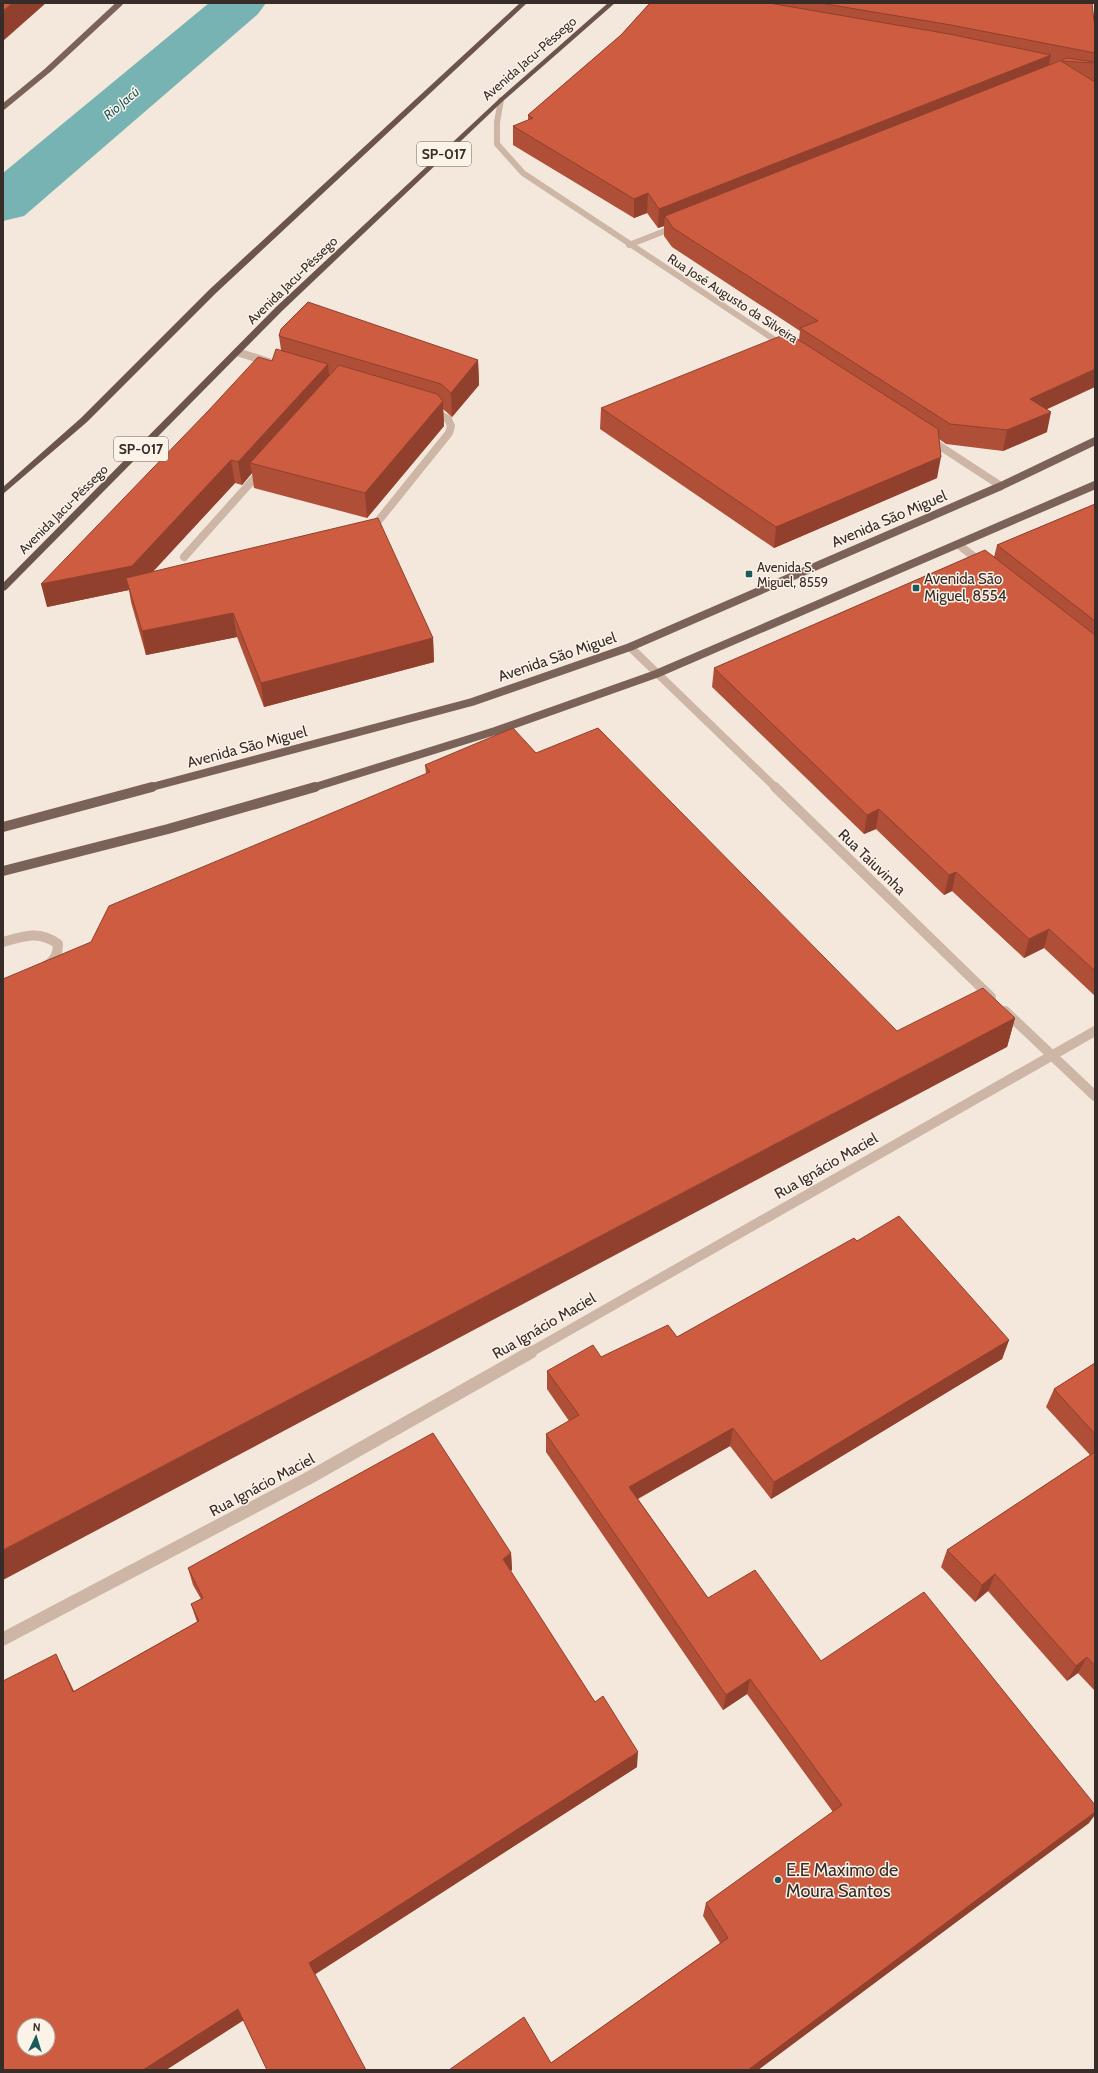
<svg xmlns="http://www.w3.org/2000/svg" width="1098" height="2073" font-family="Cabin,sans-serif">
<rect width="100%" height="100%" fill="#f4e7db"/>
<g fill="none" stroke-linecap="round" stroke-linejoin="round">
<path fill="#78b3b3" fill-rule="evenodd" d="M209 3H266L258 14 24 216 3 221V173Z"/>
<g stroke="#cdb6a6" stroke-width="8">
<path d="M237 352 269 362"/>
<path d="M371 530 449 433 451 426 448 419 432 412"/>
<path d="M184 557 261 471"/>
</g>
<path stroke="#cdb6a6" stroke-width="10" d="M3 942C23 936 40 930 58 944 58 954 55 960 46 966"/>
<g stroke="#cdb6a6" stroke-width="6">
<path d="M501 100 497 122V144L523 173 784 346"/>
<path d="M629 245 675 227"/>
</g>
<g stroke="#cdb6a6" stroke-width="8">
<path d="M929 439 1001 486"/>
<path d="M959 545 982 563"/>
<path d="M630 647 776 788"/>
</g>
<g stroke="#cdb6a6" stroke-width="10">
<path d="M775 787 991 997"/>
<path d="M1005 1011 1095 1096"/>
<path d="M529 1353 1095 1031"/>
</g>
<path stroke="#cdb6a6" stroke-width="13" d="M3 1639 307 1479 531 1352"/>
<path stroke="#7b6258" stroke-width="6" d="M3 107 48 70 120 3"/>
<g stroke="#7b6258" stroke-width="8">
<path d="M148 788 472 702 630 647 1001 486 1095 441"/>
<path d="M312 788 495 731 656 674 1095 485"/>
</g>
<g stroke="#7b6258" stroke-width="10">
<path d="M3 827 152 787"/>
<path d="M3 871 168 829 315 787"/>
</g>
<g fill="#6a544b" fill-rule="evenodd">
<path d="M520 3H527L216 293 87 422 3 494V487L81 418 210 289Z"/>
<path d="M608 3H615L503 101 282 311 6 590 3 591V583L276 307 499 99Z"/>
</g>
</g>
<g fill="#b04f37">
<path d="M650 3H1092L1094 21 1095 22V82L1047 409V432L1003 451 946 444 939 439 937 478 774 548 600 429 601 408 799 340 800 331 672 247 664 236V226L658 228 647 213 634 218 513 145V126L528 120V115L621 35Z"/>
<path d="M279 336 478 360 479 385 452 417 443 409 444 426 367 518 254 488 252 473 242 485 235 483 152 572 433 638 434 662 264 707 237 637 146 655 131 602 129 590 47 607 209 410 272 361 281 350Z"/>
<path d="M1095 504V996L1044 948 1024 958 952 891 944 895 876 829 864 834 712 687 714 668 994 557 997 545Z"/>
<path d="M536 753 897 1031 1015 1018 1007 1047 91 942 426 774 425 765Z"/>
<path d="M857 1241 1009 1340 1002 1359 771 1499 730 1446 638 1499 708 1598 821 1661 1089 1823 758 2070H449L551 2063 720 1943 703 1916 706 1903 833 1812 747 1694 723 1710 546 1452V1434L569 1421 547 1389V1371L677 1337Z"/>
<path d="M1095 1363V1691L1078 1673 1067 1681 988 1591 975 1602 941 1567 947 1550 1090 1455 1046 1407 1054 1389Z"/>
<path d="M511 1553 512 1570 510 1571 637 1767 166 2070H3L64 1670 74 1691 197 1622 191 1604 201 1599 193 1585 188 1568Z"/>
</g>
<g fill="#90402d">
<path d="M12 3H46L3 41V11Z"/>
<path d="M1051 55 1047 73 665 216 664 226 658 228 659 209Z"/>
<path d="M648 193 647 213 634 218V199Z"/>
<path d="M478 360 479 385 452 417 451 393Z"/>
<path d="M328 364 330 386 250 463 252 473 242 485 238 462Z"/>
<path d="M1095 369V387L1026 419 1030 399Z"/>
<path d="M443 401 444 426 367 518 365 493Z"/>
<path d="M1051 412 1047 432 1003 451 1007 430Z"/>
<path d="M941 457 937 478 774 548 776 527Z"/>
<path d="M231 460 235 483 137 589 126 578 129 590 47 607 41 584Z"/>
<path d="M233 613 237 637 146 655 142 631Z"/>
<path d="M433 638 434 662 264 707 261 683Z"/>
<path d="M879 809 876 829 864 834 867 815Z"/>
<path d="M956 872 952 891 944 895 949 875Z"/>
<path d="M1049 929 1044 948 1024 958 1029 939Z"/>
<path d="M1015 1018 1007 1047 3 1580V1550Z"/>
<path d="M1009 1340 1002 1359 771 1499 774 1482Z"/>
<path d="M733 1428 730 1446 628 1504 629 1487Z"/>
<path d="M511 1553 512 1570 503 1576V1559Z"/>
<path d="M995 1574 988 1591 975 1602 982 1585Z"/>
<path d="M1087 1657 1078 1673 1067 1681 1076 1666Z"/>
<path d="M750 1679 747 1694 723 1710 726 1695Z"/>
<path d="M638 1752 637 1767 314 1975 309 1963Z"/>
<path d="M1095 1812V1815L1089 1823 758 2070H748Z"/>
<path d="M238 2009 244 2020 166 2070H143Z"/>
</g>
<g fill="#cd5c40" stroke="#90402d" fill-rule="evenodd">
<path d="M3 3H12L3 11Z"/>
<path d="M650 3H769L949 34 1051 55 659 209 648 193 634 199 513 126 533 118 528 115 621 35Z"/>
<path d="M820 3H1092L1094 21 1095 22V53L951 25Z"/>
<path d="M1067 58 1095 62V63L1061 61 1095 82V369L1030 399 1051 412 1007 430 950 424 800 328 818 321 673 228 665 216Z"/>
<path d="M308 302 478 360 451 393 441 384 279 336 281 329Z"/>
<path d="M788 333 938 429 941 457 776 527 601 408Z"/>
<path d="M276 349 328 364 238 462 231 460 132 566 41 584 209 410 258 357 272 361Z"/>
<path d="M339 365 437 394 443 401 365 493 250 463Z"/>
<path d="M1095 504V621L997 545Z"/>
<path d="M378 518 433 638 261 683 233 613 142 631 126 578Z"/>
<path d="M985 550 1095 635V971L1049 929 1029 939 956 872 949 875 879 809 867 815 714 668Z"/>
<path d="M513 728 536 753 598 728 897 1031 983 988 1015 1018 3 1550V979L91 942 109 906 430 772 425 765Z"/>
<path d="M899 1216 1009 1340 774 1482 733 1428 629 1487 708 1598 755 1570 821 1661 924 1592 1095 1805V1812L748 2070H449L524 2017 551 2063 728 1938 706 1903 842 1805 750 1679 726 1695 546 1434 579 1415 547 1371 593 1345 601 1357 668 1325 677 1337 854 1238 857 1241Z"/>
<path d="M1095 1363V1434L1054 1389Z"/>
<path d="M433 1433 511 1553 503 1559 595 1702 603 1696 638 1752 309 1963 366 2070H267L238 2009 143 2070H3V1681L56 1654 73 1692 199 1621 191 1604 203 1598 188 1568ZM24 2025H48V2049H24Z"/>
<path d="M1095 1452V1666L1087 1657 1076 1666 995 1574 982 1585 947 1550Z"/>
</g>
<g fill="#1a5b5d" stroke="#fbf2e8" stroke-width="1.5">
<rect x="745" y="570" width="8" height="8" rx="2"/>
<rect x="912" y="584" width="8" height="8" rx="2"/>
<circle cx="778" cy="1880" r="4"/>
</g>
<g text-anchor="middle" dominant-baseline="central" stroke-width="3" stroke-linejoin="round" paint-order="stroke">
<g font-size="13" fill="#382c28" stroke="#fbf2e8">
<text transform="translate(529 58) rotate(-41)">Avenida Jacu-Pêssego</text>
<text transform="translate(292 280) rotate(-44)">Avenida Jacu-Pêssego</text>
<text transform="translate(733 298) rotate(33)">Rua José Augusto da Silveira</text>
<text transform="translate(63 509) rotate(-45)">Avenida Jacu-Pêssego</text>
</g>
<g font-size="13" font-style="italic" fill="#1a5b5d" stroke="#fbf2e8">
<text transform="translate(121 103) rotate(-40)">Rio Jacú</text>
</g>
<g font-size="13" fill="#382c28" stroke="#fbf2e8" text-anchor="start">
<text x="757" y="567">Avenida S.<tspan x="757" dy="15">Miguel, 8559</tspan></text>
</g>
<g fill="#fbf2e8" stroke="#726762" stroke-width="1">
<rect x="417" y="142" width="54" height="24" rx="3"/>
<rect x="114" y="437" width="54" height="24" rx="3"/>
</g>
<g font-size="14" font-weight="bold" fill="#382c28">
<text x="444" y="154">SP-017</text>
<text x="141" y="449">SP-017</text>
</g>
<g font-size="15" fill="#382c28" stroke="#fbf2e8">
<text transform="translate(889 519) rotate(-23)">Avenida São Miguel</text>
<text transform="translate(557 657) rotate(-19)">Avenida São Miguel</text>
<text transform="translate(247 747) rotate(-15)">Avenida São Miguel</text>
<text transform="translate(872 862) rotate(44)">Rua Taiuvinha</text>
<text transform="translate(826 1166) rotate(-30)">Rua Ignácio Maciel</text>
<text transform="translate(544 1326) rotate(-30)">Rua Ignácio Maciel</text>
<text transform="translate(262 1485) rotate(-28)">Rua Ignácio Maciel</text>
</g>
<g font-size="15" fill="#382c28" stroke="#fbf2e8" text-anchor="start">
<text x="924" y="579">Avenida São<tspan x="924" dy="17">Miguel, 8554</tspan></text>
</g>
<g font-size="18" fill="#382c28" stroke="#fbf2e8" text-anchor="start">
<text x="786" y="1870">E.E Maximo de<tspan x="786" dy="21">Moura Santos</tspan></text>
</g>
</g>
<rect width="1098" height="2073" fill="none" stroke="#382c28" stroke-width="8"/>
<g transform="translate(36 2037) rotate(4)"><circle r="19" fill="#fbf2e8" stroke="#ada39b"/>
<path d="M0-3L7 15L0 10L-7 15Z" fill="#1a5b5d"/>
<text y="-6" font-size="11" font-weight="bold" text-anchor="middle" fill="#382c28">N</text>
</g>
</svg>
